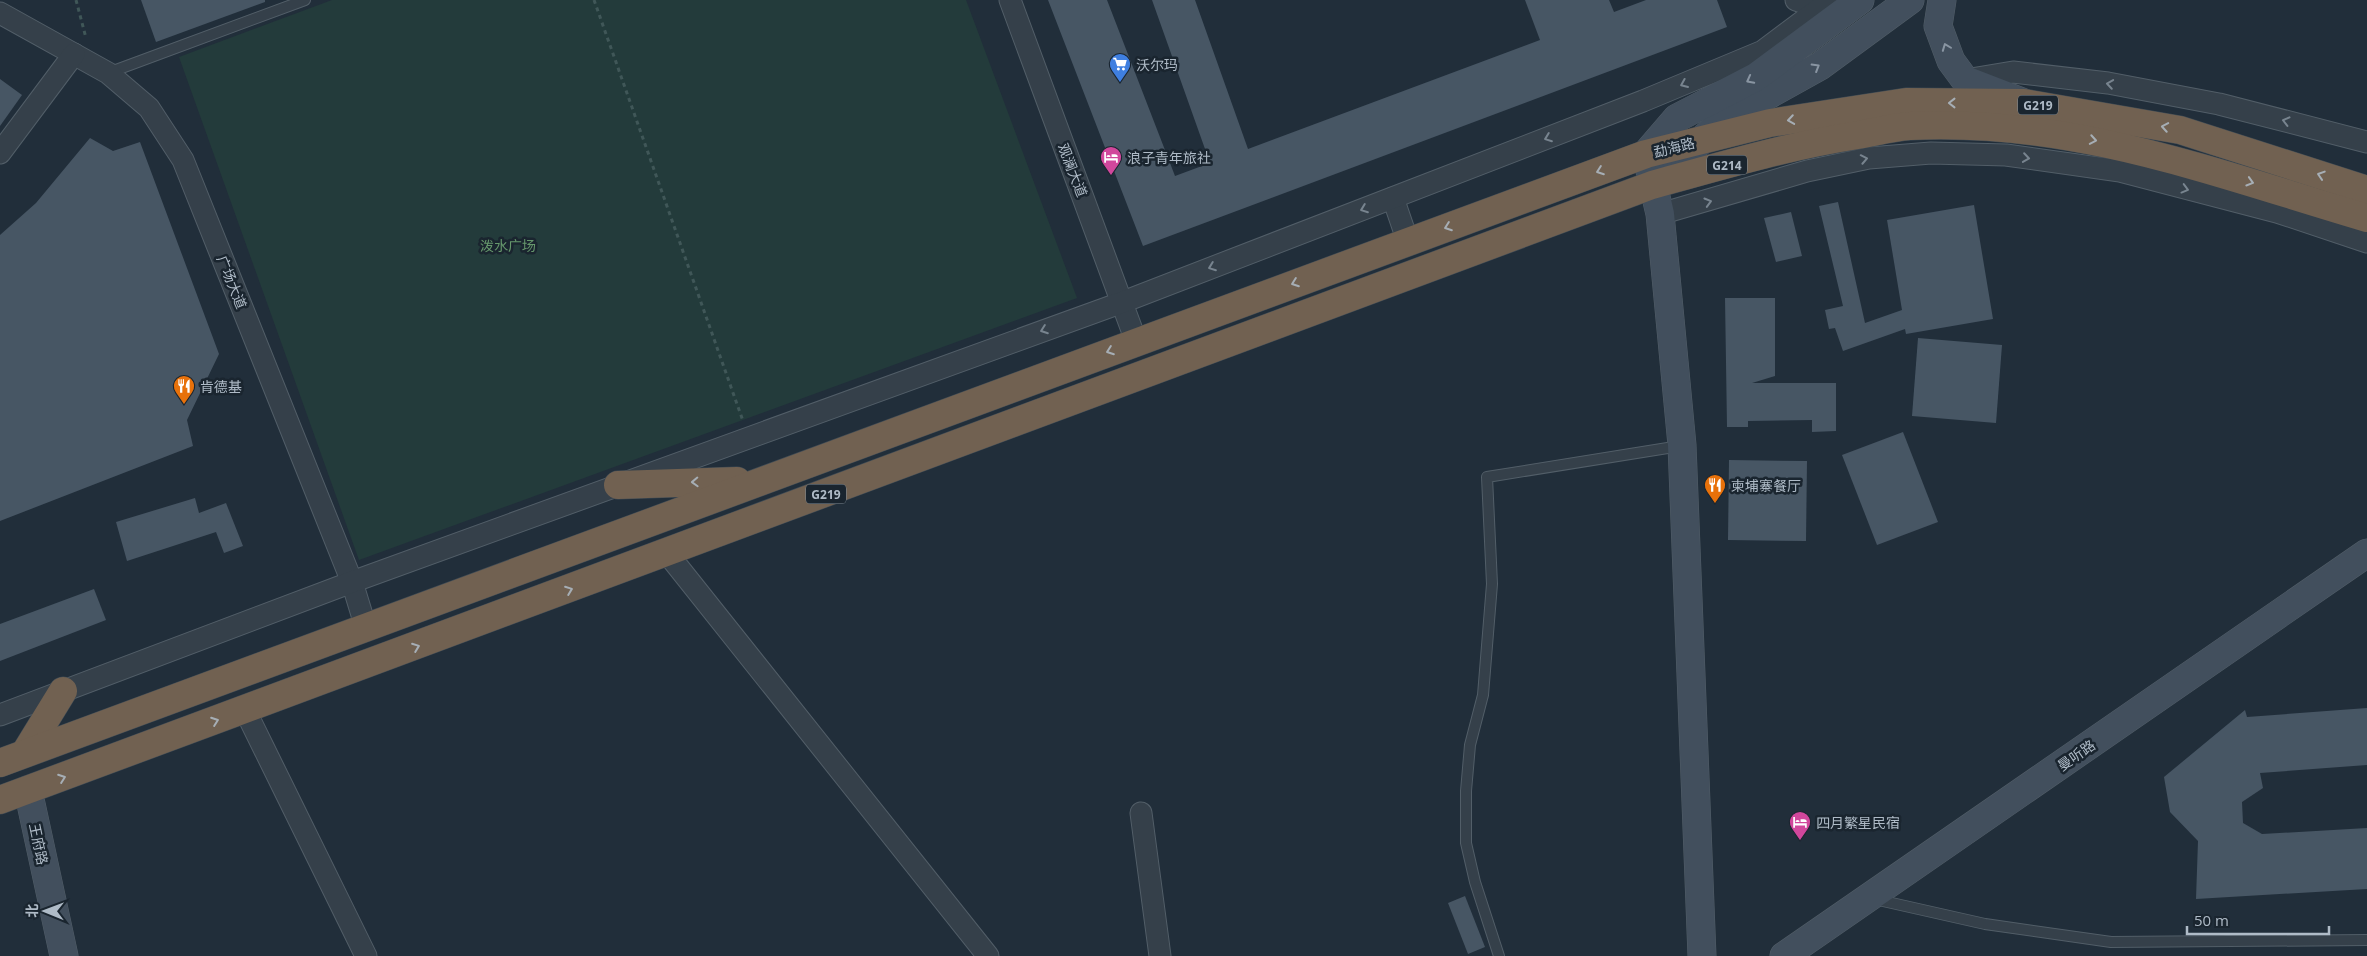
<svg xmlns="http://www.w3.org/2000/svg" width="2367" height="956" font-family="'Open Sans','Noto Sans SC',sans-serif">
<rect width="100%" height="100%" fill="#212e3a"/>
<path fill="#233b3b" d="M332 0H966L1077 298 359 560 179 57Z"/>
<g fill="#475664">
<path d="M141 0H265V2L156 42Z"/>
<path d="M1048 0H1107L1175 176 1210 163 1152 0H1195L1248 149 1540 40 1525 0H1609L1614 12 1646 0H1717L1727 27 1143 246Z"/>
<path d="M0 79 22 95 0 126Z"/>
<path d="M90 138 113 151 140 142 219 354 187 420 193 446 0 521V235L36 203Z"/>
<path d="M1838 202 1865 323 1902 310 1887 220 1974 205 1993 319 1906 334 1905 329 1843 351 1835 328 1829 329 1825 310 1843 306 1819 206Z"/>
<path d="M1791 212 1802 256 1776 262 1764 218Z"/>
<path d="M1725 298H1775V376L1752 383H1836V431L1812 432V420L1748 421V427H1727Z"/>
<path d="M1918 338 2002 345 1996 423 1912 416Z"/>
<path d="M1903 432 1938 522 1877 545 1842 455Z"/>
<path d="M1729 460 1807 461 1806 541 1728 540Z"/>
<path d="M195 498 199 513 226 503 243 546 224 553 216 532 127 561 116 522Z"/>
<path d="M94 589 106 620 0 661V624Z"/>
<path d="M2367 708V765L2260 773 2263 788 2242 802 2243 823 2262 834 2367 828V889L2196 899 2198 841 2170 812 2164 777 2245 710 2247 717Z"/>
<path d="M1465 896 1485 947 1468 954 1448 903Z"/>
</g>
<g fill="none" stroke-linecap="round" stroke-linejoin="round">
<g stroke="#525e68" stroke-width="12">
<g id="lane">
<path d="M108 73 305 0"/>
<path d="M1874 899 1985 924 2111 942 2367 940"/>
<path d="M1499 956 1475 882 1466 843V791L1470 745 1483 695 1492 584 1487 477 1680 446"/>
</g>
</g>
<g stroke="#525e68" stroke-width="23">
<g id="street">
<path d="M1010 0 1136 341"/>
<path d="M1796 0 1820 8"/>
<path d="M0 13 108 73 149 108 183 160 352 582 366 628"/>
<path d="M1965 80 2013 72 2108 83 2219 104 2367 142"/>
<path d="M0 153 74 54"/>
<path d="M1393 198 1408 242"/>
<path d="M1660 214 1807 171 1869 158 1931 153 2006 155 2120 171 2277 212 2367 242"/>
<path d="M667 553 988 956"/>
<path d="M245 710 366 956"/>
<path d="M0 715 352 582 1123 302 1643 101 1763 51 1831 0"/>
<path d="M1141 813 1160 956"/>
</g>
</g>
<g stroke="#525e68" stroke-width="29">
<g id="secondary">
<path d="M1942 0 1938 26 1951 61 1965 80 2022 102"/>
<path d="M1652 185 1725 119 1820 66 1910 0"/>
<path d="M28 790 64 956"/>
<path d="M1702 956 1682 445 1660 214 1646 154 1677 118 1756 77 1860 0"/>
<path d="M1784 956 2367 553"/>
</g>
</g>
<g stroke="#3f4b55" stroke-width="29">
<g id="highway">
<path d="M618 485 737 481"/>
<path d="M25 753 63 691"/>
<path d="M0 763 1646 154 1770 123 1906 102 2024 103 2180 130 2367 190"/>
<path d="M0 800 1652 185C1720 166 1788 146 1858 135 1875 132 1893 127 1910 126 2073 118 2214 173 2367 218"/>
</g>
</g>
<g stroke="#405758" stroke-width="3" stroke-dasharray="4 4" stroke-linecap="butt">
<path d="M76 0 86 38"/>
<path d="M594 0 743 421"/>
</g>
<use href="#lane" stroke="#35404a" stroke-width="10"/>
<use href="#street" stroke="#35404a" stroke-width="21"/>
<use href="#secondary" stroke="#424f5d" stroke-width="28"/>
<use href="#highway" stroke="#716151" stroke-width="28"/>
</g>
<defs><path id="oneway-chevron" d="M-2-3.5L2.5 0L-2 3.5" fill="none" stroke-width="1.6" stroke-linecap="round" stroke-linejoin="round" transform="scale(1.25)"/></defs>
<g stroke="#8995a2">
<use href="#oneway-chevron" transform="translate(1946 47) rotate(-111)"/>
<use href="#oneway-chevron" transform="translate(1816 67) rotate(-31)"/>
<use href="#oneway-chevron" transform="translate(1750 80) rotate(152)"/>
</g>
<g stroke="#78848f">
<use href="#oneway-chevron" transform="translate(1684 84) rotate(157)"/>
<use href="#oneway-chevron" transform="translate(2110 84) rotate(-171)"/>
<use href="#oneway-chevron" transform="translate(2286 121) rotate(-166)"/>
<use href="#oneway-chevron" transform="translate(1548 138) rotate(159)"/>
<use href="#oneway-chevron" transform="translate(2026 158) rotate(8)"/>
<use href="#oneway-chevron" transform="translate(1864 159) rotate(-11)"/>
<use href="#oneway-chevron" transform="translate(2185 189) rotate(15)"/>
<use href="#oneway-chevron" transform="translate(1708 202) rotate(-16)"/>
<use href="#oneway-chevron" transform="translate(1364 209) rotate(159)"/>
<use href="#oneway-chevron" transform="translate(1212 267) rotate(159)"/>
<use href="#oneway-chevron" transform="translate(1044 330) rotate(160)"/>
</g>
<g stroke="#a6aeb5">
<use href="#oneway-chevron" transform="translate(1952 103) rotate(-180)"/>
<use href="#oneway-chevron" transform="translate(1791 120) rotate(171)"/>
<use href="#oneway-chevron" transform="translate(2165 127) rotate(-170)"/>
<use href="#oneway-chevron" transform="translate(2093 140) rotate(10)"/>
<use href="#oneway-chevron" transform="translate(1600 171) rotate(160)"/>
<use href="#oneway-chevron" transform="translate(2321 175) rotate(-162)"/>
<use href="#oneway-chevron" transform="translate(2250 182) rotate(17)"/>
<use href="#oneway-chevron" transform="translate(1448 227) rotate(160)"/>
<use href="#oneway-chevron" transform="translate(1295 283) rotate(160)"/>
<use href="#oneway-chevron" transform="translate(1110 351) rotate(160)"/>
<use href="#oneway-chevron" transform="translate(695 482) rotate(178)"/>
<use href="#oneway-chevron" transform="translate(569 590) rotate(-21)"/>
<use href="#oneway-chevron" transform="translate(416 647) rotate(-21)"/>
<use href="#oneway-chevron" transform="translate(215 721) rotate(-20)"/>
<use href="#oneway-chevron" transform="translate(62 778) rotate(-20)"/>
</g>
<defs>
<g id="supermarket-pin" transform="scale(1.125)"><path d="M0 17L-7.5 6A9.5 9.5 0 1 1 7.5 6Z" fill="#3f7fe0" stroke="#1a252f"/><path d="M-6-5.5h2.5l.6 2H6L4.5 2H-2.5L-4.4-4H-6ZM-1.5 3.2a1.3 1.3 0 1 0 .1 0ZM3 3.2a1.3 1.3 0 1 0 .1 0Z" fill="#fff"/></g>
<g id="hotel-pin" transform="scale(1.125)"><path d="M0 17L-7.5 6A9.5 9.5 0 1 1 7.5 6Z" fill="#d1479c" stroke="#1a252f"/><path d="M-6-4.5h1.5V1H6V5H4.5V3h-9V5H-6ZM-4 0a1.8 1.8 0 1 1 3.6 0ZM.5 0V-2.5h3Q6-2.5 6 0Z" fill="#fff"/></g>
<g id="restaurant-pin" transform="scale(1.125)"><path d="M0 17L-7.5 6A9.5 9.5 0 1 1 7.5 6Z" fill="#e8710a" stroke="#1a252f"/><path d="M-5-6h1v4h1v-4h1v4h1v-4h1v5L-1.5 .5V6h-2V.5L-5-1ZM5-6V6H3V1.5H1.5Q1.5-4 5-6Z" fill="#fff"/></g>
</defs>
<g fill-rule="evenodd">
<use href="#supermarket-pin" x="1120" y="64"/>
<use href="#hotel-pin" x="1111" y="157"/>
<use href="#restaurant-pin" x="184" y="386"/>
<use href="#restaurant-pin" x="1715" y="485"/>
<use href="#hotel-pin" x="1800" y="822"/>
</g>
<g text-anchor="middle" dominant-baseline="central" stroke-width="5" stroke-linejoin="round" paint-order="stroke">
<g fill="#1a252f" stroke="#828e99" stroke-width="1">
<rect x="2018" y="95.5" width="40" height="19" rx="4"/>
<rect x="1707" y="155.5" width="40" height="19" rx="4"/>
<rect x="806" y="484.5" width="40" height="19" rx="4"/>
</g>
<g font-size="12" font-weight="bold" fill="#afbbc7">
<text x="2038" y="105">G219</text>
<text x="1727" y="165">G214</text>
<text x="826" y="494">G219</text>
</g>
<g font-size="14" fill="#afbbc7" stroke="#1a252f" text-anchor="start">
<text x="1136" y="64">沃尔玛</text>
<text x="1127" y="157">浪子青年旅社</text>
<text x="200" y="386">肯德基</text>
<text x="1731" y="485">柬埔寨餐厅</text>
<text x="1816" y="822">四月繁星民宿</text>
</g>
<g font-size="14" fill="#afbbc7" stroke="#1a252f">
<text transform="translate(1674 147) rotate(-14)">勐海路</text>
<text transform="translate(1073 170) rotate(69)">观澜大道</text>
<text transform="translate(232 282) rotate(68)">广场大道</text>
<text transform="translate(2076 755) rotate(-35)">曼听路</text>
<text transform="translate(39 844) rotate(78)">王府路</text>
</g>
<g font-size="14" fill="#66986c" stroke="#1a252f">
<text x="508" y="245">泼水广场</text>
</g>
</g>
<g transform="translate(45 911) rotate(271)" stroke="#1a252f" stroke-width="4" paint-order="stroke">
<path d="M0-4L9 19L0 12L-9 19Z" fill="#afbbc7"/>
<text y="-8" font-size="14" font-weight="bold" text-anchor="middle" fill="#afbbc7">北</text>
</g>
<path d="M2187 926v8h142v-8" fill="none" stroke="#afbbc7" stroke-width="2.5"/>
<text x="2194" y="926" font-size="15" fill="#afbbc7" stroke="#1a252f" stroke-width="4" paint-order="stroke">50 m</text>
</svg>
